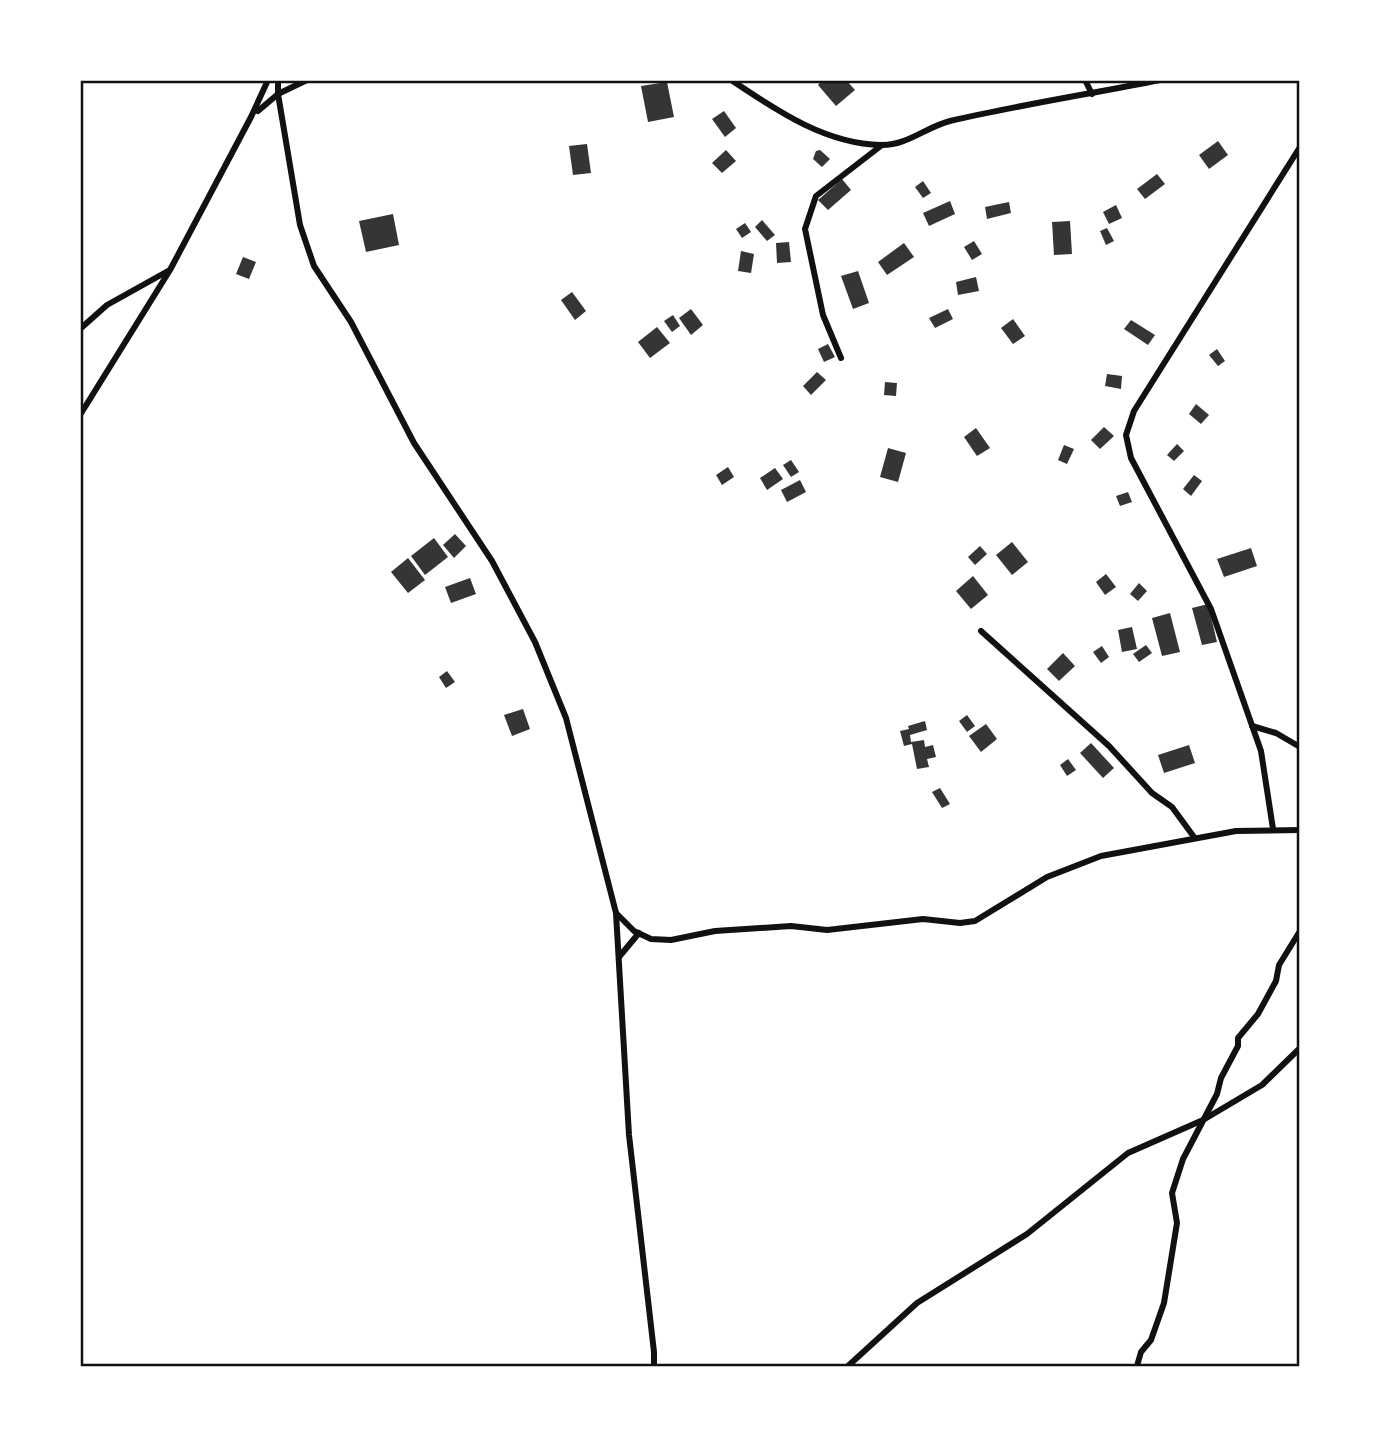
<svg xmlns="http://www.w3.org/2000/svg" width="1380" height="1447" font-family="Roboto,sans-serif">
<rect width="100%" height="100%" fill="#fff"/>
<g fill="#353535">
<path d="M822 80H846L855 90 836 106 818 85Z"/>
<path d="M667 82 674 117 648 122 641 86Z"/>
<path d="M724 111 736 128 725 137 712 119Z"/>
<path d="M1218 141 1228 155 1209 169 1199 155Z"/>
<path d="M587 144 591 173 573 175 569 146Z"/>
<path d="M726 150 736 161 722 173 712 163Z"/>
<path d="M820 150 830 159 822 167 813 159 816 151Z"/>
<path d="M1157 174 1165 184 1145 199 1137 189Z"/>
<path d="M842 179 851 190 828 210 818 200Z"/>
<path d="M923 181 931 193 923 198 915 187Z"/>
<path d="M950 201 955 214 929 226 923 213Z"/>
<path d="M1009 202 1011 213 987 219 985 207Z"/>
<path d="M1116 205 1122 218 1109 224 1103 212Z"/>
<path d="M393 214 399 245 366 252 359 221Z"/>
<path d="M762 220 775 235 767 241 755 227Z"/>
<path d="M1070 221 1072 254 1054 255 1052 222Z"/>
<path d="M745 223 751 232 742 238 736 229Z"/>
<path d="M1107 228 1114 241 1106 245 1100 231Z"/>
<path d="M974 241 982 254 972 260 964 247Z"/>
<path d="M789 242 791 262 777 263 776 243Z"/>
<path d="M904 243 914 257 887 275 878 262Z"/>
<path d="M741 251 754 254 751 273 738 271Z"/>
<path d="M243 257 256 262 249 279 236 274Z"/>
<path d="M858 271 869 303 853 309 841 276Z"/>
<path d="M976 277 979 291 958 295 956 282Z"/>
<path d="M572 292 586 311 575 320 561 300Z"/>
<path d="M691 309 703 325 691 335 679 318Z"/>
<path d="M948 309 953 319 935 328 929 318Z"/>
<path d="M673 315 680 326 672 332 664 321Z"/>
<path d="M1013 319 1025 336 1013 344 1001 328Z"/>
<path d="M1131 320 1155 335 1148 345 1124 329Z"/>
<path d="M657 327 670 343 650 358 638 342Z"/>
<path d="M828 344 835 357 824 362 818 349Z"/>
<path d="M1217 349 1225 361 1218 366 1209 355Z"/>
<path d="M817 372 826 380 811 395 803 386Z"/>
<path d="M1107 374 1122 376 1121 389 1105 386Z"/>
<path d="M885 382 897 383 896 396 884 395Z"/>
<path d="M1196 404 1209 415 1201 424 1189 414Z"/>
<path d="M1104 427 1114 436 1100 449 1091 440Z"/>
<path d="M976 428 990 448 977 456 964 437Z"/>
<path d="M1177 444 1184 451 1174 461 1167 455Z"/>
<path d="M1064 445 1074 449 1067 464 1058 460Z"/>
<path d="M888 448 906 453 898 482 880 477Z"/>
<path d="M791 460 799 472 791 477 783 465Z"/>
<path d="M728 467 734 477 722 485 716 475Z"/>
<path d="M775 468 783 479 767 490 760 478Z"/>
<path d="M1194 475 1202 481 1191 496 1183 489Z"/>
<path d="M800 480 806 492 787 502 781 490Z"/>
<path d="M1128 492 1132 502 1120 506 1116 496Z"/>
<path d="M455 534 466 546 454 558 443 545Z"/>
<path d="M434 538 448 557 425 575 411 556Z"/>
<path d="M1012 542 1028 562 1012 575 996 555Z"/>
<path d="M980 546 987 554 975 565 968 557Z"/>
<path d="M1251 548 1257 566 1224 577 1217 559Z"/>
<path d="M408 558 425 580 408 593 391 572Z"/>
<path d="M1106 574 1116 587 1105 595 1096 582Z"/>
<path d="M973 576 988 595 971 609 956 591Z"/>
<path d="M470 578 476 594 451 603 445 587Z"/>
<path d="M1139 583 1147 591 1138 601 1130 594Z"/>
<path d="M1208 604 1217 642 1202 645 1192 608Z"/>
<path d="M1170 613 1180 652 1162 656 1152 618Z"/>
<path d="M1132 627 1137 649 1122 652 1118 630Z"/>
<path d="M1146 645 1152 653 1139 662 1133 654Z"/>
<path d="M1102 646 1109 657 1101 663 1093 652Z"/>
<path d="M1063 653 1075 666 1059 681 1047 669Z"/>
<path d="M447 671 455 682 446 688 439 677Z"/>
<path d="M523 709 530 729 512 736 504 715Z"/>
<path d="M967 715 975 726 967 732 959 721Z"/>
<path d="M925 721 927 730 910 735 911 742 924 740 925 747 933 745 936 757 927 759 929 767 917 769 912 744 904 746 900 731 909 729 908 726Z"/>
<path d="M986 724 997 739 981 752 969 736Z"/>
<path d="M1091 743 1114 768 1103 778 1080 753Z"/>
<path d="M1189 745 1195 763 1164 773 1158 755Z"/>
<path d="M1068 759 1076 770 1067 776 1060 765Z"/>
<path d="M940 788 950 804 942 808 932 792Z"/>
</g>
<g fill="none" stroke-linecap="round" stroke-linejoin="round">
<g stroke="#111" stroke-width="6">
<path d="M278 80V94L300 225 314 266 351 322 414 443 492 561 535 642 566 718 616 913 634 931 651 939 671 940 715 931 791 926 827 930 923 919 960 923 975 921 1047 877 1101 856 1236 831 1300 830"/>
<path d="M731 80C776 110 825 144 881 145 906 146 926 127 950 121 1019 105 1090 94 1160 80"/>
<path d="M1085 80 1092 94"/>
<path d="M258 111 278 94 307 80"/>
<path d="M80 329 107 305 168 271"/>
<path d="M841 358 823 315 805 229 816 196 882 145"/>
<path d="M80 415 170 270 251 117 268 80"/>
<path d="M981 631 1109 746 1152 793 1172 807 1194 837"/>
<path d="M1252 726 1276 733 1300 747"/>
<path d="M1273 829 1261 751 1211 609 1131 458 1126 435 1134 411 1300 147"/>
<path d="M616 913 629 1135 654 1352V1366"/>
<path d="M619 957 639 933"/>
<path d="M848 1366 917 1303 1027 1234 1128 1153 1203 1120 1262 1085 1300 1048"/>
<path d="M1137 1366 1141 1352 1151 1340 1164 1303 1177 1223 1172 1193 1183 1159 1217 1094 1221 1078 1238 1046V1038L1258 1014 1276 981 1279 965 1300 931"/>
</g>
</g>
<rect width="1380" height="1447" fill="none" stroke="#ffffff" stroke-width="164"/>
<rect x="82" y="82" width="1216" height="1283" fill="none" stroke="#111" stroke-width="2.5"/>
</svg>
